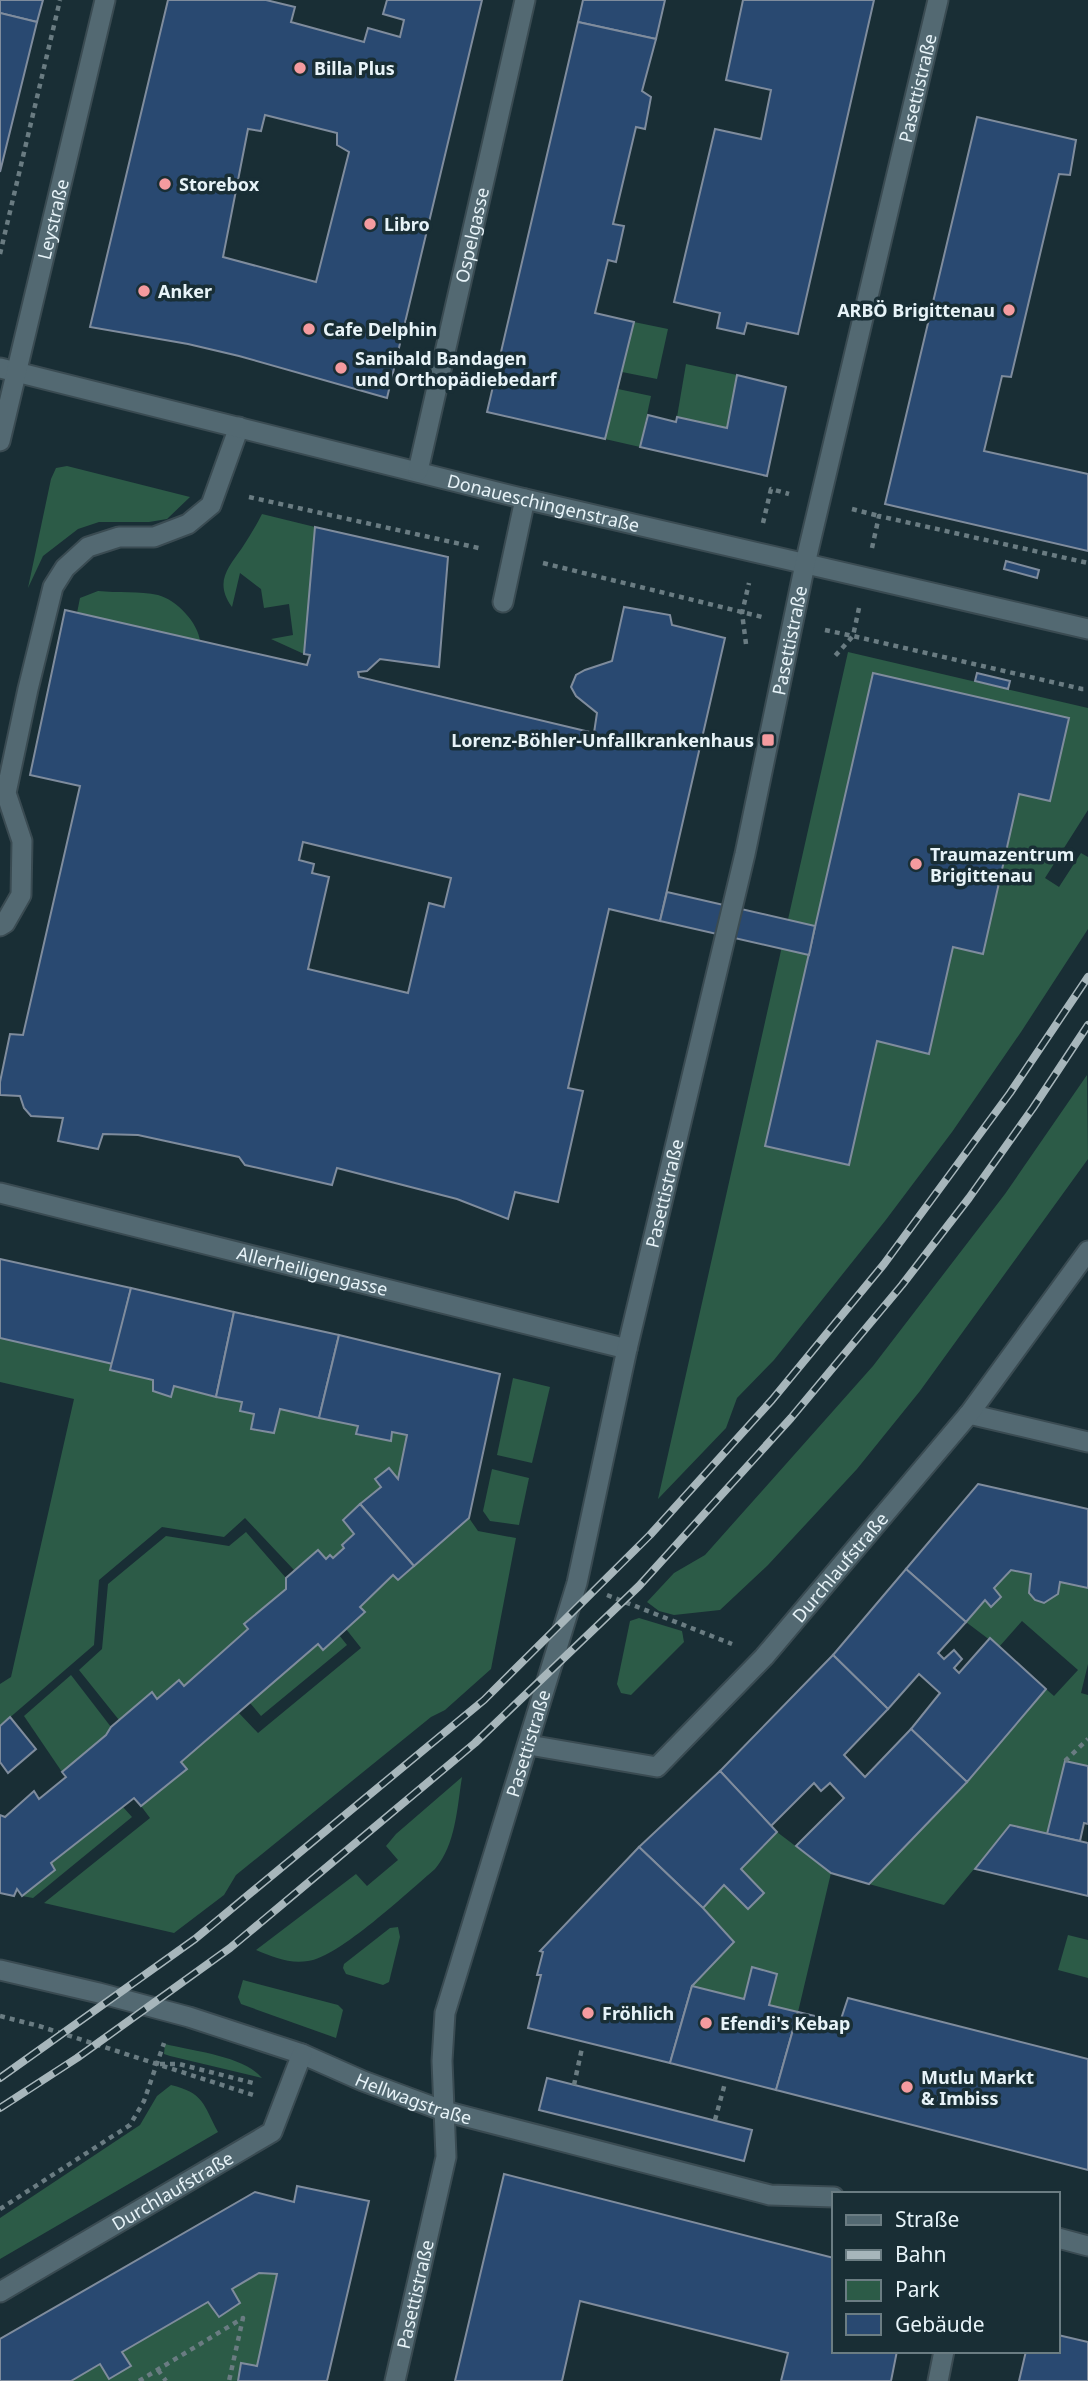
<svg xmlns="http://www.w3.org/2000/svg" width="1088" height="2381" font-family="'Noto Sans',sans-serif">
<rect width="100%" height="100%" fill="#192e35"/>
<g fill="#2c5b47" fill-rule="evenodd">
<path d="M634 322 668 329 657 379 622 372Z"/>
<path d="M686 364 737 375 727 428 677 417Z"/>
<path d="M618 389 651 396 640 447 605 439Z"/>
<path d="M67 466 190 497 167 519 149 522H99L78 529 43 556 28 588 51 479 56 468Z"/>
<path d="M262 514 315 527 304 654 271 639 293 635 289 604 264 608 261 589 240 573 232 607C214 582 228 568 242 548 249 537 256 526 262 514Z"/>
<path d="M98 591C117 593 140 591 158 595 177 600 198 623 200 641L77 613 80 598Z"/>
<path d="M848 652 1088 708V810L1045 878 1059 887 1081 853 1088 857V929L1021 1032 952 1132 885 1221 774 1360 737 1398 726 1428 658 1499ZM873 673 983 954 953 947 929 1053 877 1041 766 1146Z"/>
<path d="M1087 1075 1088 1159 920 1391 857 1469 768 1565 720 1610 674 1615 659 1611 647 1602 674 1573 705 1555 873 1366 1005 1194Z"/>
<path d="M0 1338 113 1364 153 1380V1391L170 1397 174 1386 242 1402 241 1411 254 1414 251 1430 274 1433 280 1409 358 1426 356 1435 390 1441 392 1432 407 1435 398 1479 389 1468 375 1479 381 1487 343 1519 354 1534 342 1544 344 1548 333 1558 326 1559 318 1550 294 1570 245 1518 224 1537 162 1527 99 1580 94 1645 0 1726V1684L11 1677 74 1399 0 1382Z"/>
<path d="M513 1378 550 1387 532 1463 497 1455Z"/>
<path d="M492 1469 529 1478 519 1525 490 1521 483 1511Z"/>
<path d="M469 1518 478 1531 516 1538 491 1669 445 1710 431 1717 236 1875 224 1895 174 1933 44 1903 150 1818 141 1806 187 1769 181 1762 238 1712 258 1733 361 1648 346 1629 365 1613 360 1607 393 1575 399 1580Z"/>
<path d="M246 1532 286 1578V1589L245 1624 248 1629 184 1686 178 1680 157 1699 152 1693 119 1720 79 1670 102 1649 108 1584 166 1536 229 1546Z"/>
<path d="M1011 1570 1031 1574 1035 1600 1044 1603 1057 1594 1060 1582 1088 1588V1664L1081 1693 1088 1695V1766L1047 1834 1010 1826 944 1905 869 1884 1046 1689 1054 1696 1078 1670 1022 1621 999 1647 966 1622 985 1600 991 1607 1000 1598 994 1588Z"/>
<path d="M639 1618 682 1631 684 1642 631 1695 621 1693 617 1684 630 1621Z"/>
<path d="M339 1635 347 1645 261 1716 250 1703 318 1644 324 1650Z"/>
<path d="M71 1675 111 1727 106 1735 62 1772 24 1716Z"/>
<path d="M462 1777C457 1808 456 1844 435 1869 409 1891 338 1958 308 1961 289 1964 273 1957 256 1950L356 1874 367 1886 398 1860 386 1846 396 1834Z"/>
<path d="M123 1807 132 1817 33 1898 22 1896 54 1870 51 1863Z"/>
<path d="M777 1832 831 1873 798 2012 769 2005 777 1974 753 1967 744 1999 692 1986 734 1942 703 1908 724 1885 749 1909 764 1893 741 1869Z"/>
<path d="M398 1927 400 1937 389 1982 383 1985 346 1974 343 1968 344 1964 390 1928Z"/>
<path d="M1068 1935 1088 1940V1978L1058 1970Z"/>
<path d="M243 1980 338 2005 343 2010 336 2038 241 2004 238 1997Z"/>
<path d="M165 2044C193 2051 244 2056 262 2078L170 2056 164 2054Z"/>
<path d="M171 2085C204 2093 203 2104 218 2132L0 2259V2218L140 2125 157 2096Z"/>
<path d="M259 2273 277 2274 257 2366 241 2363 238 2381H71L100 2364 110 2379 130 2366 122 2352 208 2302 219 2317 240 2303 232 2289Z"/>
</g>
<g fill="#294971" stroke="#7f8c9d" stroke-width="2" fill-rule="evenodd">
<path d="M0 0H43L37 22 0 13Z"/>
<path d="M168 0H266L295 7 291 22 364 42 368 28 400 37 404 20 383 14 387 0H482L387 398 239 356 188 344 90 327ZM265 115 337 133V145L349 152 316 282 223 257 248 129 261 131Z"/>
<path d="M583 0H665L656 39 578 22Z"/>
<path d="M743 0H874L798 334 747 323 744 334 717 328 720 313 674 302 715 129 761 139 771 90 726 80Z"/>
<path d="M0 13 37 22 0 172Z"/>
<path d="M578 22 656 39 642 91 651 97 645 129 636 127 613 224 624 226 616 262 608 260 595 313 634 322 605 439 487 412Z"/>
<path d="M977 117 1076 140 1070 175 1059 174 1011 377 1002 376 984 451 1088 474V551L885 504Z"/>
<path d="M737 375 786 387 767 476 640 447 648 415 676 422 677 417 727 428Z"/>
<path d="M315 527 448 557 439 667 380 659 367 671 358 672 359 677 594 733 597 713 576 696 571 687 576 675 585 670 612 661 624 607 670 615 672 625 725 638 660 921 609 909 568 1088 583 1091 558 1202 515 1192 508 1219 457 1199 337 1168 332 1185 245 1165 239 1157 138 1135 103 1134 98 1149 58 1141 63 1118 31 1116 24 1108 20 1096 0 1095V1082L10 1034 23 1035 80 786 30 775 65 610 307 665 310 655 304 654ZM303 842 451 878 444 907 429 903 408 993 308 969 329 877 312 873 314 864 299 860Z"/>
<path d="M1006 561 1039 570 1037 578 1004 569Z"/>
<path d="M873 673 1069 718 1050 801 1019 794 983 954 953 947 929 1054 877 1041 849 1165 765 1146Z"/>
<path d="M977 673 1010 681 1008 689 975 681Z"/>
<path d="M667 892 815 926 809 955 660 921Z"/>
<path d="M0 1259 131 1288 113 1364 0 1338Z"/>
<path d="M131 1288 234 1312 216 1397 174 1386 171 1397 153 1391V1380L110 1370Z"/>
<path d="M234 1312 339 1335 319 1418 280 1409 274 1433 251 1429 254 1414 240 1411 242 1402 216 1397Z"/>
<path d="M339 1335 500 1374 469 1518 414 1566 360 1504 381 1487 375 1479 389 1468 398 1479 407 1435 392 1432 391 1441 356 1434 358 1426 319 1418Z"/>
<path d="M978 1484 1088 1509V1588L1060 1582 1058 1594 1044 1603 1035 1600 1029 1593 1031 1574 1011 1570 994 1588 1001 1597 991 1607 985 1600 966 1622 906 1569Z"/>
<path d="M360 1504 414 1566 398 1580 393 1575 360 1607 365 1612 323 1650 318 1644 181 1762 187 1769 141 1806 134 1798 51 1863 55 1870 22 1896 17 1889 14 1896 0 1893V1815L5 1817 34 1791 39 1799 66 1777 62 1772 106 1735 111 1727 152 1692 157 1699 179 1680 184 1686 248 1629 244 1624 286 1589V1578L318 1550 326 1559 330 1555 333 1558 344 1548 342 1545 354 1534 343 1520Z"/>
<path d="M906 1569 966 1622 938 1653 944 1659 954 1650 962 1659 954 1668 959 1673 990 1638 1046 1689 967 1782 911 1729 940 1693 919 1674 888 1709 833 1655Z"/>
<path d="M833 1655 888 1709 844 1755 865 1777 911 1729 967 1782 869 1884 831 1873 796 1846 844 1798 830 1783 821 1791 814 1783 771 1826 720 1771Z"/>
<path d="M10 1717 36 1749 8 1773 0 1762V1726Z"/>
<path d="M1065 1761 1088 1766V1824L1084 1823 1080 1841 1047 1834Z"/>
<path d="M720 1771 777 1832 741 1869 764 1893 748 1909 724 1885 703 1908 639 1847Z"/>
<path d="M1010 1825 1088 1843V1896L975 1869Z"/>
<path d="M639 1847 703 1908 734 1942 692 1986 670 2063 528 2028 541 1975H537L543 1952 540 1951Z"/>
<path d="M752 1967 777 1974 769 2005 798 2012 776 2090 670 2063 692 1986 744 1999Z"/>
<path d="M848 1998 1088 2059V2170L776 2090 798 2012 840 2022Z"/>
<path d="M547 2078 752 2130 744 2161 539 2110Z"/>
<path d="M504 2174 834 2258V2351H897L891 2381H781L788 2353 580 2301 562 2381H455Z"/>
<path d="M297 2186 369 2201 327 2381H238L241 2363 257 2366 277 2274 259 2273 232 2289 240 2303 219 2317 208 2302 122 2352 131 2366 109 2379 100 2364 71 2381H0V2339L255 2192 294 2202Z"/>
<path d="M1058 2335 1088 2342V2381H1019L1026 2351H1058Z"/>
</g>
<g fill="none" stroke-linecap="round" stroke-linejoin="round">
<g stroke="#3a4b52" stroke-width="23">
<g id="service">
<path d="M503 602 525 499"/>
<path d="M0 926 5 923 21 895 22 841 6 793 28 689 53 587 65 568 88 547 119 537H154L188 524 211 505 239 427"/>
</g>
</g>
<g stroke="#3a4b52" stroke-width="23">
<g id="minor">
<path id="s1" d="M0 368 525 499 1088 629"/>
<path id="s2" d="M0 441 105 0"/>
<path id="s3" d="M418 471 525 0"/>
<path id="s4" d="M0 1193 627 1349"/>
<path d="M969 1414 1088 1442"/>
<path id="s5" d="M529 1745 657 1767 764 1657 969 1414 1088 1251"/>
<path id="s6" d="M0 1970 99 1993 189 2017 302 2054 363 2081 444 2111 770 2195 834 2197"/>
<path d="M1058 2238 1088 2246"/>
<path id="s7" d="M0 2292 272 2132 302 2054"/>
<path id="s8" d="M395 2381 446 2157 442 2061 445 2013 577 1583 627 1349 745 854 805 564 938 0"/>
<path d="M938 2381 944 2351"/>
</g>
</g>
<g stroke="#6a7c82" stroke-width="4.5" stroke-dasharray="5 5" stroke-linecap="butt">
<path d="M0 254 60 0"/>
<path d="M249 497 483 549"/>
<path d="M852 509 879 516"/>
<path d="M763 523 771 489 789 494"/>
<path d="M872 548 879 516 1088 563"/>
<path d="M543 563 762 617"/>
<path d="M859 608 853 636 1082 689H1088"/>
<path d="M825 630 853 636 835 656"/>
<path d="M746 644 742 613 749 583"/>
<path d="M607 1595 732 1644"/>
<path d="M1065 1761 1088 1739"/>
<path d="M0 2016 39 2026 253 2095"/>
<path d="M160 2064H179L257 2084"/>
<path d="M574 2085 582 2048"/>
<path d="M715 2120 725 2083"/>
<path d="M0 2209 130 2125 144 2101 164 2043"/>
<path d="M158 2370 166 2381"/>
<path d="M139 2381 243 2318 229 2381"/>
</g>
<use href="#service" stroke="#536972" stroke-width="19"/>
<use href="#minor" stroke="#536972" stroke-width="19"/>
<g stroke="#a7b6bb" stroke-width="8">
<g id="rail">
<path d="M0 2078 195 1939 484 1700 650 1535 772 1400 884 1264 1010 1093 1088 977"/>
<path d="M0 2108 77 2058 230 1948 475 1743 639 1586 791 1418 902 1285 969 1198 1033 1108 1088 1025"/>
</g>
</g>
<use href="#rail" stroke="#192e35" stroke-width="5" stroke-dasharray="16" stroke-linecap="butt"/>
</g>
<g fill="#f49b9f" stroke="#192e35" stroke-width="2.5">
<circle cx="300" cy="68" r="7"/>
<circle cx="165" cy="184" r="7"/>
<circle cx="370" cy="224" r="7"/>
<circle cx="144" cy="291" r="7"/>
<circle cx="1009" cy="310" r="7"/>
<circle cx="309" cy="329" r="7"/>
<circle cx="341" cy="368" r="7"/>
<rect x="761" y="733" width="14" height="14" rx="3.5"/>
<circle cx="916" cy="864" r="7"/>
<circle cx="588" cy="2013" r="7"/>
<circle cx="706" cy="2023" r="7"/>
<circle cx="907" cy="2087" r="7"/>
</g>
<g text-anchor="middle" dominant-baseline="central" stroke-width="7" stroke-linejoin="round" paint-order="stroke">
<g font-size="18" font-weight="bold" fill="#e7f3f8" stroke="#192e35" text-anchor="start">
<text x="314" y="68">Billa Plus</text>
<text x="179" y="184">Storebox</text>
<text x="384" y="224">Libro</text>
<text x="158" y="291">Anker</text>
<text x="995" y="310" text-anchor="end">ARBÖ Brigittenau</text>
<text x="323" y="329">Cafe Delphin</text>
<text x="355" y="358">Sanibald Bandagen<tspan x="355" dy="21">und Orthopädiebedarf</tspan></text>
<text x="754" y="740" text-anchor="end">Lorenz-Böhler-Unfallkrankenhaus</text>
<text x="930" y="854">Traumazentrum<tspan x="930" dy="21">Brigittenau</tspan></text>
<text x="602" y="2013">Fröhlich</text>
<text x="720" y="2023">Efendi's Kebap</text>
<text x="921" y="2077">Mutlu Markt<tspan x="921" dy="21">&amp; Imbiss</tspan></text>
</g>
<g font-size="18" fill="#e7f3f8" stroke="#192e35">
<text stroke="none"><textPath href="#s8" startOffset="2357">Pasettistraße</textPath></text>
<text stroke="none"><textPath href="#s2" startOffset="228">Leystraße</textPath></text>
<text stroke="none"><textPath href="#s3" startOffset="242">Ospelgasse</textPath></text>
<text stroke="none"><textPath href="#s1" startOffset="560">Donaueschingenstraße</textPath></text>
<text stroke="none"><textPath href="#s8" startOffset="1790">Pasettistraße</textPath></text>
<text stroke="none"><textPath href="#s8" startOffset="1223">Pasettistraße</textPath></text>
<text stroke="none"><textPath href="#s4" startOffset="322">Allerheiligengasse</textPath></text>
<text stroke="none"><textPath href="#s5" startOffset="401">Durchlaufstraße</textPath></text>
<text stroke="none"><textPath href="#s8" startOffset="656">Pasettistraße</textPath></text>
<text stroke="none"><textPath href="#s6" startOffset="434">Hellwagstraße</textPath></text>
<text stroke="none"><textPath href="#s7" startOffset="200">Durchlaufstraße</textPath></text>
<text stroke="none"><textPath href="#s8" startOffset="89">Pasettistraße</textPath></text>
</g>
</g>
<rect x="832" y="2192" width="228" height="161" fill="#192e35" stroke="#6b7d83" stroke-width="2"/>
<rect x="846" y="2215" width="35" height="10" fill="#536972" stroke="#6b7d83" stroke-width="2"/>
<text x="895" y="2227" font-size="21" fill="#e7f3f8">Straße</text>
<rect x="846" y="2250" width="35" height="10" fill="#a7b6bb" stroke="#6b7d83" stroke-width="2"/>
<text x="895" y="2262" font-size="21" fill="#e7f3f8">Bahn</text>
<rect x="846" y="2280" width="35" height="21" fill="#2c5b47" stroke="#6b7d83" stroke-width="2"/>
<text x="895" y="2297" font-size="21" fill="#e7f3f8">Park</text>
<rect x="846" y="2314" width="35" height="21" fill="#294971" stroke="#6b7d83" stroke-width="2"/>
<text x="895" y="2332" font-size="21" fill="#e7f3f8">Gebäude</text>
</svg>
